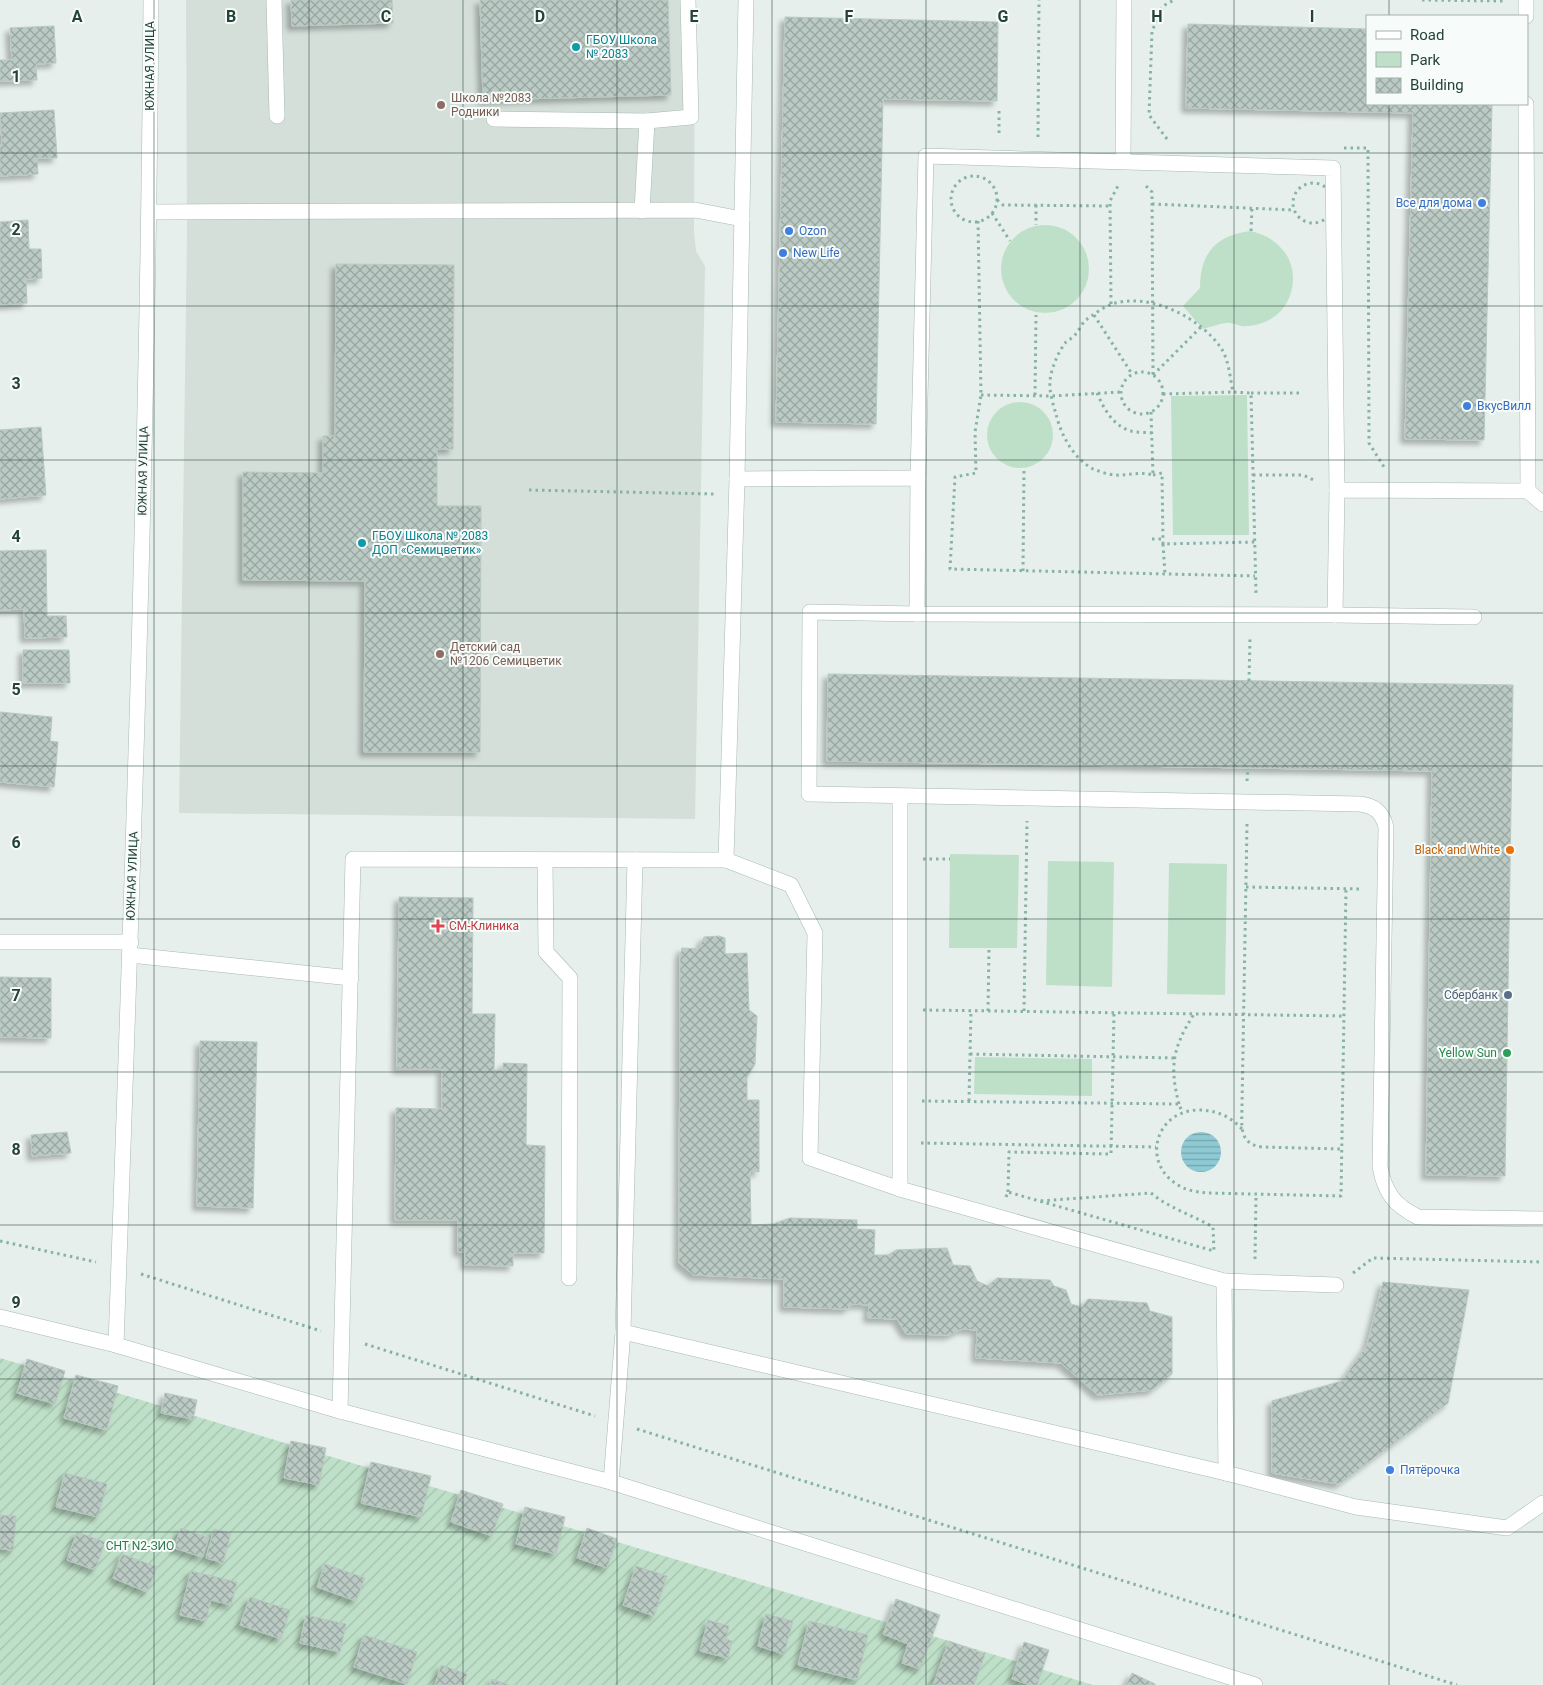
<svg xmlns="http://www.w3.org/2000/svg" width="1543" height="1685" font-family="Roboto,sans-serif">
<defs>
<pattern id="garden-furrows" width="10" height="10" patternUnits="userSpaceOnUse" patternTransform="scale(1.25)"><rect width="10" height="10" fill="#bfe0c8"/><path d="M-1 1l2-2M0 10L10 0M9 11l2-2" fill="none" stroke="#a4c1ad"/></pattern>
<pattern id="water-rules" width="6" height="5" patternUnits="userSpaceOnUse" patternTransform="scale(1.25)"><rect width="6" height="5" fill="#8ec9d4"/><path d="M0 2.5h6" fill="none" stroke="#74a5ad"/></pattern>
<pattern id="building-cross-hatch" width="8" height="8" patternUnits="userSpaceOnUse" patternTransform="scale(1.25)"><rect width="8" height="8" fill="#bbcac4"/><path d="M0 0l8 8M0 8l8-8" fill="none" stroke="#98a6a0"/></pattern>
<filter id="shadow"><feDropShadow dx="-4.5" dy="4.5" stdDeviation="2.5" flood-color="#0004"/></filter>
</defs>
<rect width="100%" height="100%" fill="#e6efeb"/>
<path fill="#d4dfda" d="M186 0H695L694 232 696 251 705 266 695 819 179 813 187 233Z"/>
<g fill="#bfe0c8">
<circle cx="1045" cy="269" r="44"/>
<path d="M1251 231C1263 234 1273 239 1281 248 1301 268 1295 305 1271 319 1262 324 1251 327 1241 326 1236 325 1231 322 1226 323 1218 324 1211 327 1203 329L1183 306 1200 288C1200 253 1216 235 1251 231Z"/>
<path d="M1247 395 1249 535H1173L1171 396Z"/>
<circle cx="1020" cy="435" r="33"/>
<path d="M950 854 1019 855 1017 948H949Z"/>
<path d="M1048 861 1114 862 1112 987 1046 985Z"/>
<path d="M1169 863 1227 864 1225 995 1167 994Z"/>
<path d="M975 1057 1092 1059V1096L974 1094Z"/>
</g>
<path fill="url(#garden-furrows)" d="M0 1358 949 1641 1093 1685H0Z"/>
<circle fill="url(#water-rules)" cx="1201" cy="1152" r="20"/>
<g fill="url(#building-cross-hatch)" stroke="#b8c9c2" filter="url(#shadow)">
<path d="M291 0H392L393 23 292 26Z"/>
<path d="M480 0H668L671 95 483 100Z"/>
<path d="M785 17 998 22 997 101 883 99 876 424 776 422Z"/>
<path d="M1188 24 1367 29V104H1492L1484 440 1405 439 1413 113 1186 108Z"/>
<path d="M54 26 56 63 36 64 37 80 0 81V60H12L10 28Z"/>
<path d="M54 110 57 158H37L38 174 0 176V145L2 144 0 113Z"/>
<path d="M28 220 29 249H41L42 278 26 279 27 303 0 305V222Z"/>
<path d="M336 264 454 265 453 449H437V506H481L480 752H364L365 581 243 580V472L323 473V436H335Z"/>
<path d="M41 427 46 495 0 499V430Z"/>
<path d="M46 550 47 616H66L67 637 25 638 24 609 0 610V551Z"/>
<path d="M23 650H69L70 683H23Z"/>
<path d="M828 674 1513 685 1505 1176 1426 1175 1432 771 827 761Z"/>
<path d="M0 712 52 717 50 741 58 742 54 787 0 782Z"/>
<path d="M399 897 473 898 472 1014H495L494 1070H503V1063L527 1064 526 1145 545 1146 544 1253H513V1266L465 1265V1252H458V1220H395L396 1108 442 1109V1069H397Z"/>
<path d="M719 936 725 938V954L747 953 749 1010 757 1016 755 1064 747 1077V1100H759V1172L750 1171 751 1225 773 1224 790 1218 857 1220V1229L875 1230 874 1255H889L896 1250 947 1248 953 1265 970 1266 977 1281 988 1286 997 1278 1050 1280 1054 1286 1066 1290 1071 1304 1082 1307 1088 1299 1147 1303 1150 1311 1172 1317V1374L1152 1390 1098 1395 1061 1363 976 1358 977 1330 962 1329 949 1335 906 1334 897 1319 868 1318 869 1305 853 1304 847 1309 784 1307V1279L694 1275 679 1263 680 956 682 948 699 949 704 937Z"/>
<path d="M0 977 51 978V1038L0 1037Z"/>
<path d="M200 1041 257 1042 253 1208 197 1206Z"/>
<path d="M67 1132 71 1153 32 1156 31 1135Z"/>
<path d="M1383 1282 1469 1290 1448 1403 1339 1484 1272 1473V1401L1342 1381 1367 1345Z"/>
<path d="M27 1359 65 1371 55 1404 17 1393Z"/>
<path d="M76 1375 118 1386 107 1430 64 1418Z"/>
<path d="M165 1393 197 1400 193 1419 161 1413Z"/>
<path d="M291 1441 326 1448 319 1485 284 1478Z"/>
<path d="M371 1462 431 1476 421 1517 361 1503Z"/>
<path d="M65 1473 107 1484 98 1517 56 1507Z"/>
<path d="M461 1490 503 1504 492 1536 451 1522Z"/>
<path d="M525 1507 565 1517 556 1554 516 1544Z"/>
<path d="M0 1515 16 1516 13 1550 0 1549Z"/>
<path d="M181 1528 209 1538 202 1557 174 1548Z"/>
<path d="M587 1528 617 1539 607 1568 577 1558Z"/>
<path d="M214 1529 231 1533 223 1563 206 1558Z"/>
<path d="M77 1532 105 1542 95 1570 67 1560Z"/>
<path d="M122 1554 157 1567 147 1592 113 1578Z"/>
<path d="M325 1564 365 1578 356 1601 317 1587Z"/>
<path d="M636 1566 667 1576 654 1616 623 1605Z"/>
<path d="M191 1571 237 1582 231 1605 211 1600 206 1621 180 1615Z"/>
<path d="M250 1597 290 1610 281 1639 240 1625Z"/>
<path d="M896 1599 940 1615 920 1669 902 1663 908 1644 883 1634Z"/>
<path d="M766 1614 793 1621 784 1654 758 1646Z"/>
<path d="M306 1615 346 1624 340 1652 300 1643Z"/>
<path d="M708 1620 729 1626 726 1639 732 1641 728 1658 700 1651Z"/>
<path d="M809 1621 868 1635 857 1680 798 1665Z"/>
<path d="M364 1635 417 1652 407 1684 354 1667Z"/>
<path d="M949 1641 985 1654 974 1685H933Z"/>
<path d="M1024 1642 1049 1650 1037 1685H1030L1012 1679Z"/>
<path d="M441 1665 467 1674 463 1685H435Z"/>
<path d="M1132 1673 1155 1684V1685H1126Z"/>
<path d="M492 1679 509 1685H490Z"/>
</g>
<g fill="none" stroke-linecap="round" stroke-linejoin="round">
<g stroke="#a8b8b2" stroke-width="16">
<g id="service">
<path d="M274 0 277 116"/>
<path d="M1526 0V16"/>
<path d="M494 119 647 121 642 211"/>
<path d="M647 121 691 117 688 0"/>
<path d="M1123 161 1124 0"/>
<path d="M150 212 695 210 742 219"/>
<path d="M918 478 926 156 1333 168 1337 490"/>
<path d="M737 479 918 478 917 614 1335 615 1337 490 1528 491 1526 104"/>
<path d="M1528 491 1543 504"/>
<path d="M917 614 810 612 809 794 1360 804C1375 806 1382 812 1386 827L1380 1167C1385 1193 1394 1205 1418 1217L1543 1219"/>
<path d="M1335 615 1474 617"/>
<path d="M900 796V1189L1224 1281 1226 1473 1356 1507 1507 1528 1543 1503"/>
<path d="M545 860 546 952 570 978 569 1278"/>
<path d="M726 860 791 885 815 933 810 1158 900 1189"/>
<path d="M130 955 351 978"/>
<path d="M1224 1281 1336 1285"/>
<path d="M623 1332 1226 1473"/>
<path d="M340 1411 353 859 726 860 737 479 746 0"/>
<path d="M611 1482 623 1332 635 860"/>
</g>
</g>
<g stroke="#a8b8b2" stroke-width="16">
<g id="minor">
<path d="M0 942H131"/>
<path d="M0 1317 116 1345 340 1411 611 1482 1255 1685"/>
<path d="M116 1345C132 897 148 448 151 0"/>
</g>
</g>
<g stroke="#86b3a5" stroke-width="3" stroke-dasharray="2.5 4" stroke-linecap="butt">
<path d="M1422 0 1505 1"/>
<path d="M999 111V135"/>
<path d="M1038 137 1039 0"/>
<path d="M1167 139 1149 115 1152 31 1163 6 1174 0"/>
<path d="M1344 148H1368L1369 443 1384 467"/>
<circle cx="974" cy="199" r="23"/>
<circle cx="1313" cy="203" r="20"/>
<path d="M1146 186 1152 192 1153 375"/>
<path d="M997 200 1003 205 1111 206"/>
<path d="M1152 204 1293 210"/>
<path d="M1036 205V225"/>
<path d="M992 213 1010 241"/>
<path d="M978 221 981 395 975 432 976 473 955 477 950 569 1255 576"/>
<path d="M1251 231 1252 208"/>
<path d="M1111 304 1110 201 1119 184"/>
<path d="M1094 315 1132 374"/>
<circle cx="1142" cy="393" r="21"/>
<path d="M1153 375 1201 327"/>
<path d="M1097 393C1104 409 1113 426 1131 431 1137 433 1146 432 1152 433"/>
<path d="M1251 393H1299"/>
<path d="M1163 394 1233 392"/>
<path d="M981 395 1052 396 1121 392"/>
<path d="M1035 395 1036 315"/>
<path d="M1151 412 1153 475C1138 471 1128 476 1115 475 1109 475 1099 471 1093 469 1073 458 1061 435 1056 414 1053 404 1049 391 1050 381 1051 369 1058 352 1066 342 1069 340 1072 338 1075 335 1079 331 1081 324 1086 320 1092 315 1104 307 1112 304 1149 292 1200 317 1221 348 1229 360 1230 378 1233 392L1251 393 1256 593"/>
<path d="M1153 475 1162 473 1163 544 1255 542"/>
<path d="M1253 475H1303L1314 480"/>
<path d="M529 490 714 494"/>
<path d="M1152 539H1163"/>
<path d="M1163 544 1165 574"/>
<path d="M1023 571 1024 468"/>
<path d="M1249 681 1250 638"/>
<path d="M1247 781 1248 768"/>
<path d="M1247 824 1242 1105C1242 1125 1238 1144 1262 1147L1342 1149"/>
<path d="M923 859H950"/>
<path d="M1246 887 1362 889"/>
<path d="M923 1010 1344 1016"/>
<path d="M988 1011 989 948"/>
<path d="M1024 1011 1027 821"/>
<path d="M970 1054 1174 1058"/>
<path d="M922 1101 1179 1104 1182 1112"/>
<path d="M969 1101 971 1010"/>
<path d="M1179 1104C1169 1066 1173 1047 1194 1014"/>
<path d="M1242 1129C1230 1116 1216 1110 1198 1110 1155 1111 1141 1163 1178 1185 1187 1191 1198 1192 1208 1193L1341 1196 1346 889"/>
<path d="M921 1143 1156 1147"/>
<path d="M1008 1192 1009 1152 1111 1154 1114 1013"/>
<path d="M1006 1197 1008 1192 1214 1251 1213 1227C1192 1215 1169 1208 1151 1193L1039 1201"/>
<path d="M0 1241 96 1262"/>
<path d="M1255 1259 1256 1195"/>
<path d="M1353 1273 1373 1258 1543 1262"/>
<path d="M141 1274 321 1331"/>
<path d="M365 1344 595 1416"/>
<path d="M637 1429 1457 1685"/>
</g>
<use href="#service" stroke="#fff" stroke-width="15"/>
<use href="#minor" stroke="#fff" stroke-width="15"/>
</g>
<path fill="none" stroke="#24423a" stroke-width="1" stroke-opacity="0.55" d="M154 0V1685M309 0V1685M463 0V1685M617 0V1685M772 0V1685M926 0V1685M1080 0V1685M1234 0V1685M1389 0V16M1389 104V1685M0 153H1543M0 306H1543M0 460H1543M0 613H1543M0 766H1543M0 919H1543M0 1072H1543M0 1225H1543M0 1379H1543M0 1532H1543"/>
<g fill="#0f9aa8" stroke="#f7fbf9" stroke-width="2">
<circle cx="576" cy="47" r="5"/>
<circle cx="362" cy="543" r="5"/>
</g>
<g fill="#8d6e63" stroke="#f7fbf9" stroke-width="2">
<circle cx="441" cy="105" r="5"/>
<circle cx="440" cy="654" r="5"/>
</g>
<g fill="#3f7fe0" stroke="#f7fbf9" stroke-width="2">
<circle cx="1482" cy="203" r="5"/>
<circle cx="789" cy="231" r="5"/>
<circle cx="783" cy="253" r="5"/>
<circle cx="1467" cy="406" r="5"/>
<circle cx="1390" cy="1470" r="5"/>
</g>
<circle fill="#e8710a" stroke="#f7fbf9" stroke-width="2" cx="1510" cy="850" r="5"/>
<path fill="#e0444e" stroke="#f7fbf9" stroke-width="2" d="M435.5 918.5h5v5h5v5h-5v5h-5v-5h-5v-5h5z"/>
<circle fill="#5c6f8a" stroke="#f7fbf9" stroke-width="2" cx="1508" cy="995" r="5"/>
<circle fill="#2e9e5b" stroke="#f7fbf9" stroke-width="2" cx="1507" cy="1053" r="5"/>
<g text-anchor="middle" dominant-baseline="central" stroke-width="4" stroke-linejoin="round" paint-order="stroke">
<g font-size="12" fill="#0d838f" stroke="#f7fbf9" text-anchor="start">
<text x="586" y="40">ГБОУ Школа<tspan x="586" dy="14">№ 2083</tspan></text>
<text x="372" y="536">ГБОУ Школа № 2083<tspan x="372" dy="14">ДОП «Семицветик»</tspan></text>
</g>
<g font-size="12" fill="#24423a" stroke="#f7fbf9">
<text transform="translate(150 66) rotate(-90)">ЮЖНАЯ УЛИЦА</text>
<text transform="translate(143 471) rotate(-89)">ЮЖНАЯ УЛИЦА</text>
<text transform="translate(132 876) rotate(-88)">ЮЖНАЯ УЛИЦА</text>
</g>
<g font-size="12" fill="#785e54" stroke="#f7fbf9" text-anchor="start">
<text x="451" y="98">Школа №2083<tspan x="451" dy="14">Родники</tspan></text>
<text x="450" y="647">Детский сад<tspan x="450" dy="14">№1206 Семицветик</tspan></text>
</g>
<g font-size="12" fill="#366cbe" stroke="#f7fbf9" text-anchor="start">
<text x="1472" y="203" text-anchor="end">Все для дома</text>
<text x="799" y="231">Ozon</text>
<text x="793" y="253">New Life</text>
<text x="1477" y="406">ВкусВилл</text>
<text x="1400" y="1470">Пятёрочка</text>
</g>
<g font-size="12" fill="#c56008" stroke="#f7fbf9" text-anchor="end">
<text x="1500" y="850">Black and White</text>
</g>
<g font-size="12" fill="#be3a42" stroke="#f7fbf9" text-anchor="start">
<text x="449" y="926">СМ-Клиника</text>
</g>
<g font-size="12" fill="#4e5e75" stroke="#f7fbf9" text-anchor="end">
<text x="1498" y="995">Сбербанк</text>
</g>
<g font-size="12" fill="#27864d" stroke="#f7fbf9" text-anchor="end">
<text x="1497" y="1053">Yellow Sun</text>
</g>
<g font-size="12" fill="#2d7a4b" stroke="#f7fbf9">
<text x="140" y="1546">СНТ N2-ЗИО</text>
</g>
</g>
<g font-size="16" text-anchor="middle" font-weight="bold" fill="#24423a" stroke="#f7fbf9" stroke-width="4" stroke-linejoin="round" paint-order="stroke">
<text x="77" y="22">A</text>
<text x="231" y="22">B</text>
<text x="386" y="22">C</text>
<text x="540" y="22">D</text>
<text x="694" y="22">E</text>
<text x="849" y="22">F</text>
<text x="1003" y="22">G</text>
<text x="1157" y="22">H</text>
<text x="1312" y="22">I</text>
<text x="16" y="82">1</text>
<text x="16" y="235">2</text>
<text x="16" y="389">3</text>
<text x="16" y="542">4</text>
<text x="16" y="695">5</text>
<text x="16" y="848">6</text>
<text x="16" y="1001">7</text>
<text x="16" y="1155">8</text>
<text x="16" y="1308">9</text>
</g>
<rect x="1366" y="15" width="162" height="90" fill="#f7fbf9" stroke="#a3b1ad"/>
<rect x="1376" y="31" width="25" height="8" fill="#ffffff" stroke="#a3b1ad"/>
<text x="1410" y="40" font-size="15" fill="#24423a">Road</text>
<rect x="1376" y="52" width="25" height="15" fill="#bfe0c8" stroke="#a3b1ad"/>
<text x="1410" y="65" font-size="15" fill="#24423a">Park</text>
<rect x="1376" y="78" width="25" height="15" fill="url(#building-cross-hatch)" stroke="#a3b1ad"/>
<text x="1410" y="90" font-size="15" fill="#24423a">Building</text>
</svg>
